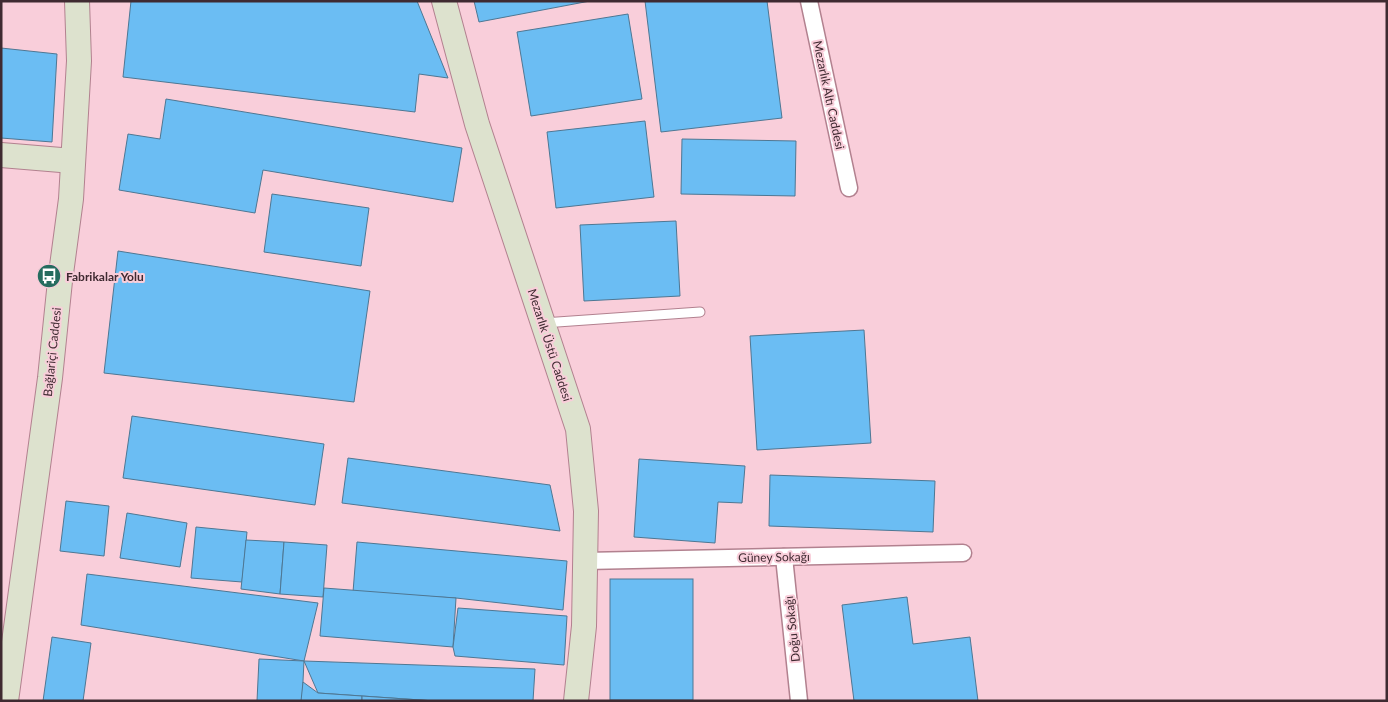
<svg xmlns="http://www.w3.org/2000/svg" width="1388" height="702" font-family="Lato,sans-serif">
<rect width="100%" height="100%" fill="#f9ceda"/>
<g fill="#6bbdf3" stroke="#4e7793">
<path d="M131 1H417L448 78 419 74 415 112 123 77Z"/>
<path d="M474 1H590L479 22Z"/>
<path d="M645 1H767L782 118 661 132Z"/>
<path d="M628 14 642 99 531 116 517 32Z"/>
<path d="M1 48 57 54 52 142 1 138Z"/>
<path d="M166 99 462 148 453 202 263 170 255 213 119 190 128 134 160 139Z"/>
<path d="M645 121 654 197 556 208 547 132Z"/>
<path d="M682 139 796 141 795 196 681 194Z"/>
<path d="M272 194 369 208 361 266 264 252Z"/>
<path d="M676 221 680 296 584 301 580 225Z"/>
<path d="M118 251 370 291 354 402 104 373Z"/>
<path d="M864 330 871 443 757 450 750 336Z"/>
<path d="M132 416 324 444 315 505 123 478Z"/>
<path d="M348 458 550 485 560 531 342 503Z"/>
<path d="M639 459 745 466 742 503 718 502 715 543 634 537Z"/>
<path d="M770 475 935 481 933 532 769 526Z"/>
<path d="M66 501 109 506 104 556 60 551Z"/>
<path d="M127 513 187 523 180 567 120 558Z"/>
<path d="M196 527 247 532 242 582 191 578Z"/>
<path d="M246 540 284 542 280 594 241 589Z"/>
<path d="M284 542 327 545 323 597 280 594Z"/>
<path d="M357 542 567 561 563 610 456 598 353 592Z"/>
<path d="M87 574 318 603 304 661 81 625Z"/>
<rect x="610" y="579" width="83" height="121"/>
<path d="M324 588 456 598 453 647 320 636Z"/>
<path d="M907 597 913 644 970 637 978 701H854L842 605Z"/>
<path d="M458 608 567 616 564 665 455 656 453 647Z"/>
<path d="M52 637 91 643 83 701H43Z"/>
<path d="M259 659 304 661 302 701H257Z"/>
<path d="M304 661 535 669 533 701H435L318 693Z"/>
<path d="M303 682 318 693 362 696V701H301Z"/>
<path d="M362 696 435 701H362Z"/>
</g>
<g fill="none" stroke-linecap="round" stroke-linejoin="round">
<g stroke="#b2818f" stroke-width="11">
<path id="lane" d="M543 323 700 312"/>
</g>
<g stroke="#b2818f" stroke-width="19">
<g id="street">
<path d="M809 1 849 188"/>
<path d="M784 557 799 701"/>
<path d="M585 561 963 553"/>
</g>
</g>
<g stroke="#b2818f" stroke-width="26">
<g id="secondary">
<path d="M444 1 477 124 578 429 586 511 584 626 576 701"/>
<path d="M1 155 73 161"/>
<path d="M6 701 50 378 60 281 71 199 79 61 77 1"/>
</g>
</g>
<use href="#lane" stroke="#fff" stroke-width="9"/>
<use href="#street" stroke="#fff" stroke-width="16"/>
<use href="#secondary" stroke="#dde2ce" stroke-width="24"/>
</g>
<defs>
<g id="bus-disc" transform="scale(1.25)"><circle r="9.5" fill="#266c5f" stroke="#f9ceda"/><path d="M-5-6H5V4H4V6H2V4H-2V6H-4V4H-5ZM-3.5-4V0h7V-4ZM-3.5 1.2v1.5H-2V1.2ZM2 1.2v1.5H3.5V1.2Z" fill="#fff"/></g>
</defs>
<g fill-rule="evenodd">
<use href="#bus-disc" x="49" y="276"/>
</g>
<g text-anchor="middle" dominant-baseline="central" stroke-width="4" stroke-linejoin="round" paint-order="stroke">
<g font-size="12" fill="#3f2a31" stroke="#f9ceda">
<text transform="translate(829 95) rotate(78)">Mezarlık Altı Caddesi</text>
<text transform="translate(550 345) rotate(72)">Mezarlık Üstü Caddesi</text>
<text transform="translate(52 352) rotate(-84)">Bağlariçi Caddesi</text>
<text transform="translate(774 557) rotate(-1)">Güney Sokağı</text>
<text transform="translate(792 629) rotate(-96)">Doğu Sokağı</text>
</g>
<g font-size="12" font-weight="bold" fill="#3f2a31" stroke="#f9ceda" text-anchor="start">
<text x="66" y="276">Fabrikalar Yolu</text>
</g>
</g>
<rect width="1388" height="702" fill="none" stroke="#3f2a31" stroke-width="5"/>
</svg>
